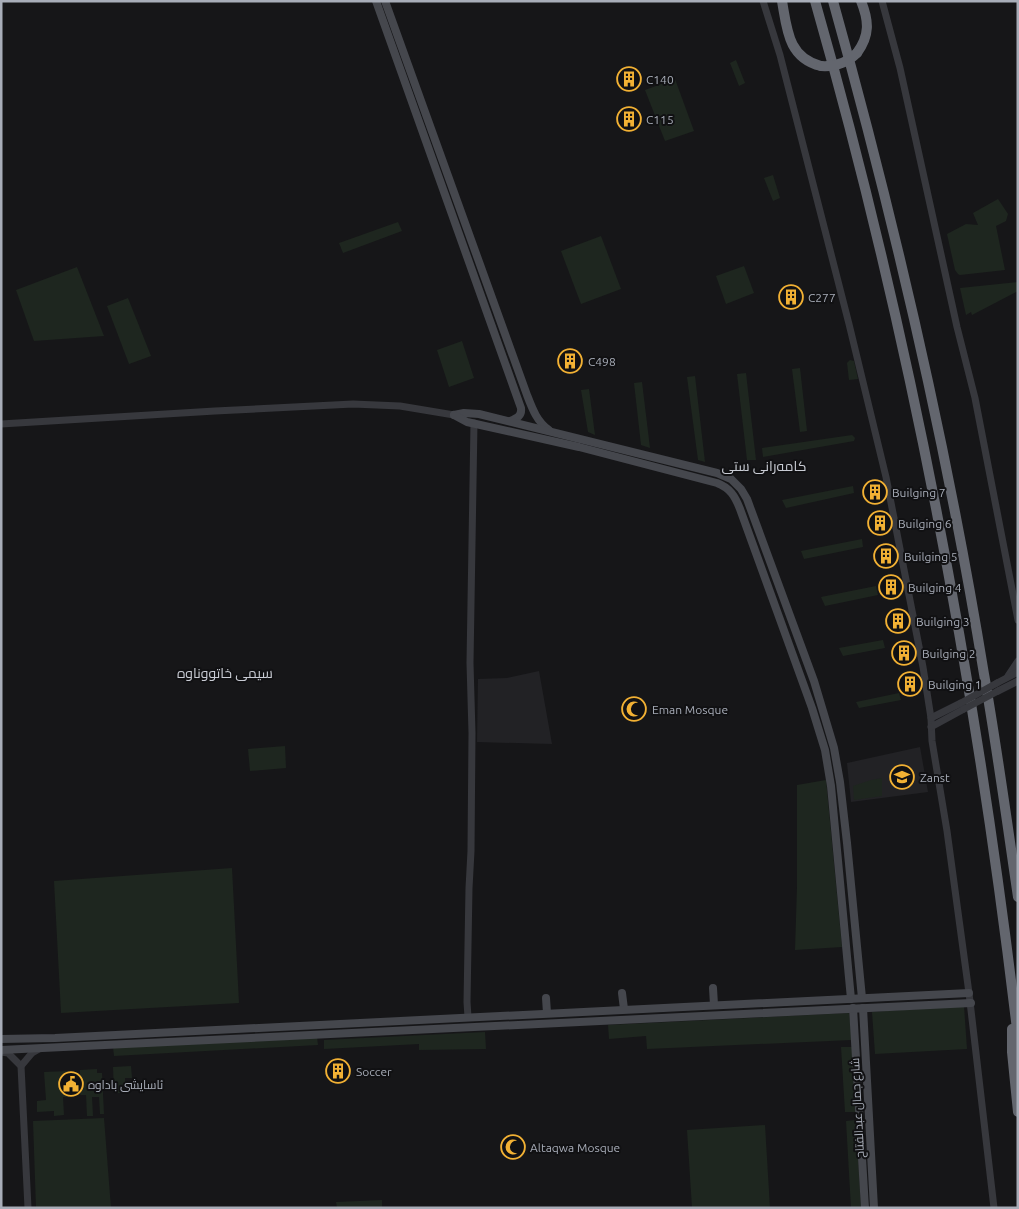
<svg xmlns="http://www.w3.org/2000/svg" width="1019" height="1209" font-family="Ubuntu,Cairo,sans-serif">
<rect width="100%" height="100%" fill="#161618"/>
<g fill="#222225">
<path d="M539 671 552 744 477 742 478 679 507 678Z"/>
<path d="M920 747 928 792 851 802 847 763Z"/>
</g>
<g fill="#1e261f">
<path d="M736 60 745 83 739 86 730 63Z"/>
<path d="M675 79 694 131 665 141 645 90Z"/>
<path d="M773 175 780 198 773 201 764 178Z"/>
<path d="M998 199 1008 214 1006 221 996 226 1005 270 960 275 958 274 955 270 947 234 966 224 978 225 973 213Z"/>
<path d="M398 222 402 231 343 253 339 243Z"/>
<path d="M601 236 621 289 581 304 561 251Z"/>
<path d="M744 266 754 293 726 304 716 276Z"/>
<path d="M77 267 104 336 34 341 16 290Z"/>
<path d="M1018 282V291L972 315 971 312 966 315 960 288Z"/>
<path d="M128 298 151 356 129 364 107 306Z"/>
<path d="M462 341 474 378 449 387 437 350Z"/>
<path d="M850 360 854 361 858 379 849 380 847 363Z"/>
<path d="M800 368 807 431 800 432 792 369Z"/>
<path d="M746 373 756 460H747L737 374Z"/>
<path d="M695 376 705 462 698 460 687 377Z"/>
<path d="M642 382 650 448 641 445 634 383Z"/>
<path d="M589 389 595 435 588 432 581 390Z"/>
<path d="M852 435 855 438 854 441 763 457 762 448Z"/>
<path d="M853 486 854 493 786 508 782 500Z"/>
<path d="M862 539 863 547 804 559 801 551Z"/>
<path d="M876 586 878 595 825 606 821 597Z"/>
<path d="M883 640 885 648 843 656 839 648Z"/>
<path d="M899 693 901 700 859 708 856 702Z"/>
<path d="M285 746 286 768 250 771 248 749Z"/>
<path d="M882 778V796L854 800 853 786 871 780Z"/>
<path d="M826 780 842 947 795 950 797 887V785Z"/>
<path d="M232 868 239 1003 61 1013 54 881Z"/>
<path d="M964 1006 967 1049 875 1054 872 1012Z"/>
<path d="M849 1013 852 1040 647 1049 646 1036 609 1039 608 1025Z"/>
<path d="M485 1032 486 1049 419 1050V1044L324 1049V1040Z"/>
<path d="M317 1037 318 1045 114 1056 113 1047Z"/>
<path d="M841 1047H852L856 1112H845Z"/>
<path d="M131 1066 132 1078H125L126 1093H114L113 1067Z"/>
<path d="M97 1069V1073H102L104 1114H100L99 1097H92L93 1116H87L86 1095H81L76 1090 69 1097H63L64 1115 54 1116V1111L37 1112V1101L46 1100 44 1072 68 1071 69 1075H80V1070Z"/>
<path d="M104 1118 111 1208H36L33 1121Z"/>
<path d="M856 1120 861 1208H851L846 1121Z"/>
<path d="M765 1125 770 1208H692L687 1130Z"/>
<path d="M382 1200V1208H337L336 1202Z"/>
</g>
<g fill="none" stroke-linecap="round" stroke-linejoin="round">
<g stroke="#37383d" stroke-width="7">
<path d="M763 1 780 55 849 324 886 477 923 667 931 718 932 741 947 831 969 993 994 1208"/>
<path d="M882 1 900 68 957 327 975 398 1018 620"/>
<path d="M1 424 215 411 353 404 400 406 454 415"/>
<path d="M1008 676 1018 661"/>
<path d="M997 683 1018 672"/>
<path d="M998 691 1018 681"/>
<path d="M931 718 961 703"/>
<path d="M931 727 964 709"/>
<path d="M468 1017 467 1002 469 888 471 851 472 733 470 663 474 423"/>
<path d="M1 1052 8 1053 21 1066 28 1208"/>
<path d="M21 1066 32 1053 39 1049"/>
</g>
<g stroke="#45474d" stroke-width="8">
<path d="M376 1 521 408C522 416 517 418 510 421"/>
<path d="M385 1 527 395C532 408 537 422 549 430"/>
<path d="M454 415 464 413 479 414 717 473 731 479 741 489 747 499 814 681 834 748 840 782 847 843 862 998"/>
<path d="M454 415 467 422 579 447 717 483C730 488 735 496 740 509L812 708 825 750 831 786 851 999"/>
<path d="M713 988 714 1005"/>
<path d="M622 993 624 1009"/>
<path d="M546 998 547 1013"/>
<path d="M853 1008 865 1208"/>
<path d="M863 1008 874 1208"/>
<path d="M1 1039 55 1038 969 993"/>
<path d="M1 1050 971 1003"/>
</g>
<g stroke="#63666e" stroke-width="10">
<path d="M782 1C787 29 788 58 821 66"/>
<path d="M815 1C912 341 977 688 1018 1038"/>
<path d="M833 1C895 223 947 447 984 674 997 748 1007 822 1018 897"/>
<path d="M857 53C870 35 869 21 861 1"/>
<path d="M1012 1029V1052L1018 1112"/>
</g>
<g stroke="#37383d" stroke-width="7">
<path d="M961 703 997 683"/>
<path d="M964 709 998 691"/>
</g>
<path stroke="#63666e" stroke-width="10" d="M821 66C835 67 847 63 857 53"/>
</g>
<defs>
<g id="building-ring" transform="scale(1.25)"><circle r="9.5" fill="#111113" stroke="#f2b134" stroke-width="1.5"/><path d="M-4-6H4V6H1V3H-1V6H-4ZM-2.5-4.3h1.7v1.8h-1.7ZM.8-4.3h1.7v1.8H.8ZM-2.5-1h1.7V.8h-1.7ZM.8-1h1.7V.8H.8Z" fill="#f2b134"/></g>
<g id="mosque-ring" transform="scale(1.25)"><circle r="9.5" fill="#111113" stroke="#f2b134" stroke-width="1.5"/><path d="M3.5-4.9A6 6 0 1 0 3.5 4.9A5 5 0 1 1 3.5-4.9Z" fill="#f2b134"/></g>
<g id="school-ring" transform="scale(1.25)"><circle r="9.5" fill="#111113" stroke="#f2b134" stroke-width="1.5"/><path d="M0-5L7-2L0 1L-7-2ZM-4 1L0 2.5L4 1V4Q0 6-4 4Z" fill="#f2b134"/></g>
<g id="civic-ring" transform="scale(1.25)"><circle r="9.5" fill="#111113" stroke="#f2b134" stroke-width="1.5"/><path d="M-.6-6.5H3V-4.5H.6V-3L4-1V1h2V6H-6V1h2V-1L-.6-3ZM-1.2 2.5V6h2.4V2.5Z" fill="#f2b134"/></g>
</defs>
<g fill-rule="evenodd">
<use href="#building-ring" x="629" y="79"/>
<use href="#building-ring" x="629" y="119"/>
<use href="#building-ring" x="791" y="297"/>
<use href="#building-ring" x="570" y="361"/>
<use href="#building-ring" x="875" y="492"/>
<use href="#building-ring" x="880" y="523"/>
<use href="#building-ring" x="886" y="556"/>
<use href="#building-ring" x="891" y="587"/>
<use href="#building-ring" x="898" y="621"/>
<use href="#building-ring" x="904" y="653"/>
<use href="#building-ring" x="910" y="684"/>
<use href="#mosque-ring" x="634" y="709"/>
<use href="#school-ring" x="902" y="777"/>
<use href="#building-ring" x="338" y="1071"/>
<use href="#civic-ring" x="71" y="1084"/>
<use href="#mosque-ring" x="513" y="1147"/>
</g>
<g text-anchor="middle" dominant-baseline="central" stroke-width="4" stroke-linejoin="round" paint-order="stroke">
<g font-size="12" fill="#a8adb8" stroke="#111113" text-anchor="start">
<text x="646" y="79">C140</text>
<text x="646" y="119">C115</text>
<text x="808" y="297">C277</text>
<text x="588" y="361">C498</text>
<text x="892" y="492">Builging 7</text>
<text x="898" y="523">Builging 6</text>
<text x="904" y="556">Builging 5</text>
<text x="908" y="587">Builging 4</text>
<text x="916" y="621">Builging 3</text>
<text x="922" y="653">Builging 2</text>
<text x="928" y="684">Builging 1</text>
<text x="652" y="709">Eman Mosque</text>
<text x="920" y="777">Zanst</text>
<text x="356" y="1071">Soccer</text>
<text x="88" y="1084">ئاسايشى باداوه</text>
<text x="530" y="1147">Altaqwa Mosque</text>
</g>
<g font-size="12" fill="#a8adb8" stroke="#111113">
<text transform="translate(857 1108) rotate(-93)">شارع جمال عبدالفتاح</text>
</g>
<g font-size="14" fill="#c9ccd4" stroke="#111113">
<text x="764" y="466">كامه‌رانی ستی</text>
<text x="225" y="673">سیمی خاتووناوه</text>
</g>
</g>
<rect width="1019" height="1209" fill="none" stroke="#a8adb8" stroke-width="5"/>
</svg>
